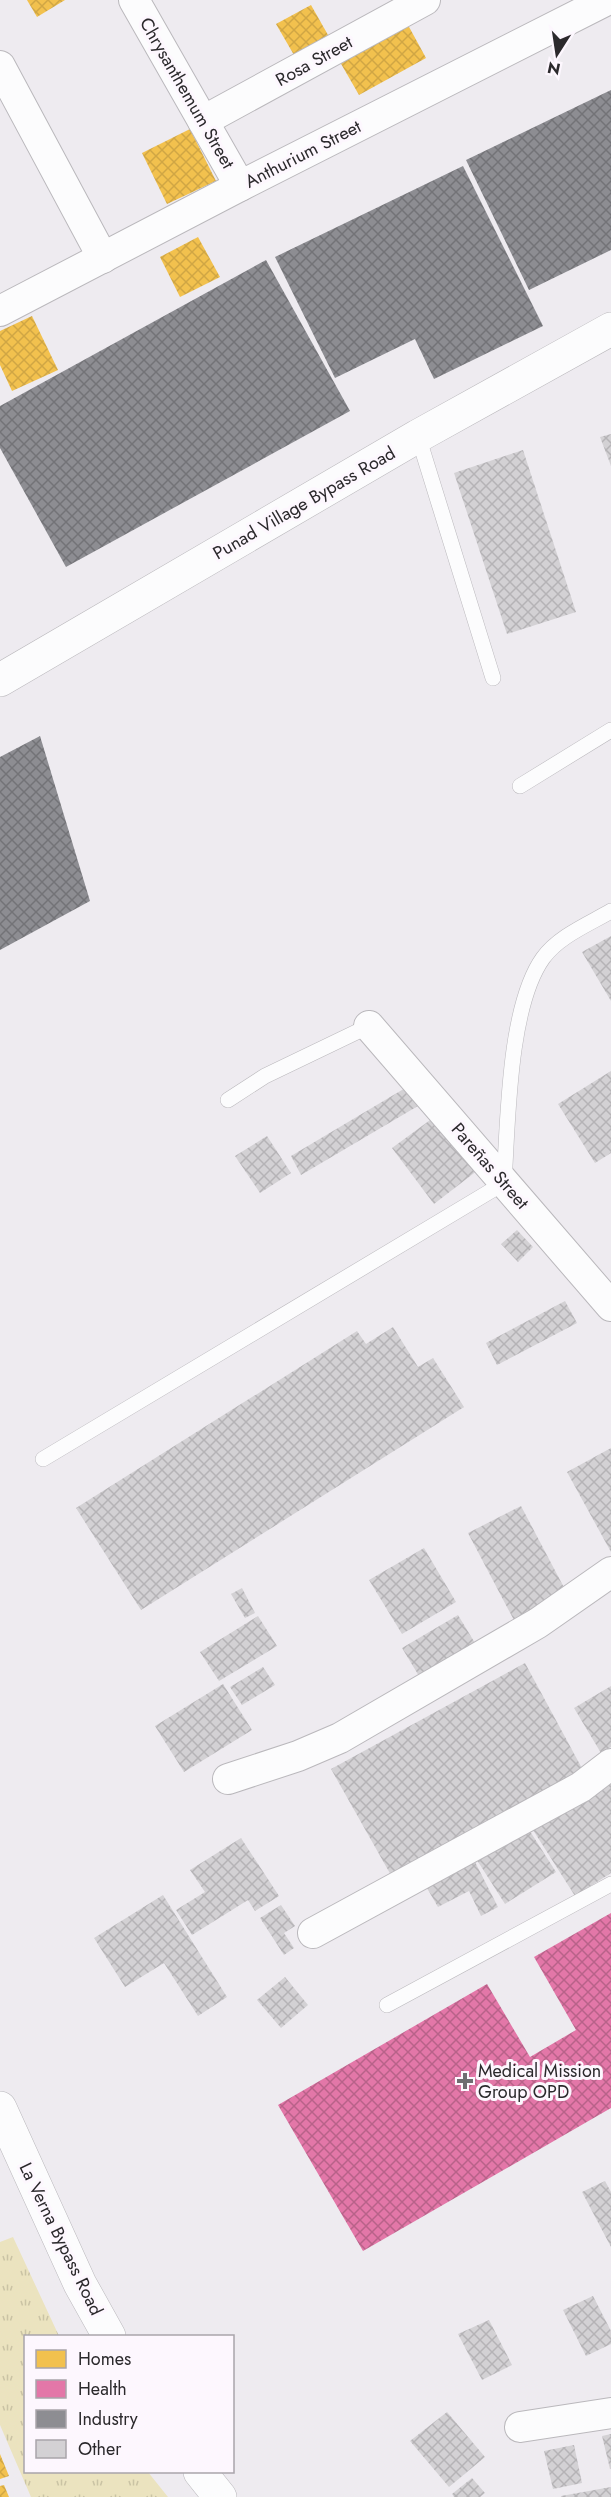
<svg xmlns="http://www.w3.org/2000/svg" width="611" height="2497" font-family="Jost,sans-serif">
<defs>
<pattern id="grass-tufts" width="24" height="20" patternUnits="userSpaceOnUse" patternTransform="scale(1.5)"><rect width="24" height="20" fill="#ebe3bf"/><path d="M3 7l-1-3M5 7V3M7 7l1-3M15 17l-1-3M17 17v-4M19 17l1-3" fill="none" stroke="#cac3a4"/></pattern>
<pattern id="homes-cross-hatch" width="8" height="8" patternUnits="userSpaceOnUse" patternTransform="scale(1.5)"><rect width="8" height="8" fill="#f2c14e"/><path d="M0 0l8 8M0 8l8-8" fill="none" stroke="#d0a644"/></pattern>
<pattern id="health-cross-hatch" width="8" height="8" patternUnits="userSpaceOnUse" patternTransform="scale(1.5)"><rect width="8" height="8" fill="#e377a8"/><path d="M0 0l8 8M0 8l8-8" fill="none" stroke="#b86289"/></pattern>
<pattern id="industry-cross-hatch" width="8" height="8" patternUnits="userSpaceOnUse" patternTransform="scale(1.5)"><rect width="8" height="8" fill="#8d8d92"/><path d="M0 0l8 8M0 8l8-8" fill="none" stroke="#737377"/></pattern>
<pattern id="building-cross-hatch" width="8" height="8" patternUnits="userSpaceOnUse" patternTransform="scale(1.5)"><rect width="8" height="8" fill="#d3d1d4"/><path d="M0 0l8 8M0 8l8-8" fill="none" stroke="#b5b3b6"/></pattern>
</defs>
<rect width="100%" height="100%" fill="#eeebf0"/>
<path fill="url(#grass-tufts)" d="M13 2237 59 2336H26V2472H148L168 2497H31L0 2425V2242Z"/>
<g fill="url(#homes-cross-hatch)">
<path d="M27 0H65L37 17Z"/>
<path d="M311 5 328 35 294 55 276 24Z"/>
<path d="M408 25 426 58 359 95 340 62Z"/>
<path d="M190 129 216 181 167 204 142 153Z"/>
<path d="M198 237 220 277 180 297 160 257Z"/>
<path d="M32 316 58 370 12 391 0 365V331Z"/>
<path d="M0 2454 9 2476 0 2479Z"/>
<path d="M4 2485 9 2497H0V2486Z"/>
</g>
<path fill="url(#health-cross-hatch)" d="M611 1913V2108L363 2251 278 2105 487 1984 530 2057 576 2030 534 1957Z"/>
<g fill="url(#industry-cross-hatch)">
<path d="M611 90V250L529 290 466 160Z"/>
<path d="M463 166 543 326 434 379 415 339 335 378 275 257Z"/>
<path d="M266 260 350 411 66 567 0 448V406Z"/>
<path d="M40 736 90 901 0 950V757Z"/>
</g>
<g fill="url(#building-cross-hatch)">
<path d="M611 434V466L600 437Z"/>
<path d="M523 450 576 612 507 634 454 473Z"/>
<path d="M611 936V1001L582 952Z"/>
<path d="M611 1071V1153L595 1163 558 1104Z"/>
<path d="M412 1084 423 1103 301 1175 291 1156Z"/>
<path d="M437 1115 478 1170 434 1204 392 1148Z"/>
<path d="M267 1136 291 1173 260 1193 235 1156Z"/>
<path d="M517 1230 533 1247 518 1262 501 1244Z"/>
<path d="M565 1301 577 1323 497 1365 486 1343Z"/>
<path d="M393 1327 418 1367 433 1358 464 1407 141 1610 76 1508 357 1331 366 1344Z"/>
<path d="M611 1448V1552L567 1472Z"/>
<path d="M521 1506 569 1597 516 1624 468 1533Z"/>
<path d="M424 1548 456 1602 402 1634 369 1580Z"/>
<path d="M242 1588 255 1613 245 1618 231 1594Z"/>
<path d="M458 1615 478 1648 422 1681 402 1648Z"/>
<path d="M258 1616 277 1646 219 1681 200 1652Z"/>
<path d="M525 1663 584 1772 392 1877 331 1769Z"/>
<path d="M263 1667 275 1685 242 1705 230 1687Z"/>
<path d="M223 1684 252 1730 184 1772 155 1726Z"/>
<path d="M611 1686V1747L601 1753 574 1708Z"/>
<path d="M611 1781V1873L575 1896 533 1830Z"/>
<path d="M526 1825 556 1872 505 1904 475 1857Z"/>
<path d="M241 1838 279 1896 255 1911 248 1900 192 1935 176 1910 205 1892 190 1870Z"/>
<path d="M473 1858 498 1907 481 1916 469 1891 438 1907 424 1883Z"/>
<path d="M163 1895 227 1997 198 2016 164 1963 125 1987 94 1938Z"/>
<path d="M281 1905 295 1926 284 1933 294 1948 284 1955 260 1918Z"/>
<path d="M285 1977 308 2005 281 2028 257 2000Z"/>
<path d="M605 2181 611 2192V2247L582 2192Z"/>
<path d="M593 2296 611 2331V2344L586 2356 563 2310Z"/>
<path d="M489 2320 512 2365 482 2380 458 2334Z"/>
<path d="M447 2412 485 2457 449 2487 410 2441Z"/>
<path d="M611 2434V2469H610L602 2436Z"/>
<path d="M574 2445 582 2483 553 2489 544 2451Z"/>
<path d="M472 2478 485 2493 480 2497H454L452 2494Z"/>
<path d="M611 2487V2497H561V2496Z"/>
</g>
<g fill="none" stroke-linecap="round" stroke-linejoin="round">
<g stroke="#bab8bc" stroke-width="16">
<g id="lane">
<path d="M418 436 493 678"/>
<path d="M520 786 611 730"/>
<path d="M228 1100 265 1076 369 1026"/>
<path d="M43 1459 504 1183C508 1123 508 1007 543 958 559 936 589 924 611 911"/>
<path d="M387 2005 611 1884"/>
</g>
</g>
<g stroke="#bab8bc" stroke-width="32">
<g id="street">
<path d="M134 0 240 186"/>
<path d="M0 66 103 258"/>
<path d="M203 121 425 0"/>
<path d="M0 311 240 186 607 0"/>
<path d="M369 1026 611 1306"/>
<path d="M228 1779 298 1756 340 1738 538 1623 611 1572"/>
<path d="M313 1933 581 1787 611 1764"/>
<path d="M520 2427 611 2413"/>
</g>
</g>
<g stroke="#bab8bc" stroke-width="34">
<g id="secondary">
<path d="M0 680 418 436 611 329"/>
<path d="M0 2108 80 2284 109 2336"/>
<path d="M200 2472 220 2497"/>
</g>
</g>
<use href="#lane" stroke="#fcfcfd" stroke-width="15"/>
<use href="#street" stroke="#fcfcfd" stroke-width="30"/>
<use href="#secondary" stroke="#fcfcfd" stroke-width="33"/>
</g>
<path fill="#6f6d71" stroke="#fdf7fe" stroke-width="2" d="M462 2072h6v6h6v6h-6v6h-6v-6h-6v-6h6z"/>
<g text-anchor="middle" dominant-baseline="central" stroke-width="6" stroke-linejoin="round" paint-order="stroke">
<g font-size="18" fill="#2b292c" stroke="#fdf7fe">
<text transform="translate(314 61) rotate(-29)">Rosa Street</text>
<text transform="translate(187 93) rotate(60)">Chrysanthemum Street</text>
<text transform="translate(303 154) rotate(-27)">Anthurium Street</text>
<text transform="translate(304 503) rotate(-30)">Punad Village Bypass Road</text>
<text transform="translate(490 1166) rotate(49)">Pareñas Street</text>
<text transform="translate(61 2239) rotate(64)">La Verna Bypass Road</text>
</g>
<g font-size="18" fill="#2b292c" stroke="#fdf7fe" text-anchor="start">
<text x="478" y="2071">Medical Mission<tspan x="478" dy="21">Group OPD</tspan></text>
</g>
</g>
<rect x="24" y="2335" width="210" height="138" fill="#fdf7fe" stroke="#a9a5aa" stroke-width="1.5"/>
<rect x="36" y="2350" width="30" height="18" fill="#f2c14e" stroke="#a9a5aa" stroke-width="1.5"/>
<text x="78" y="2365" font-size="18" fill="#2b292c">Homes</text>
<rect x="36" y="2380" width="30" height="18" fill="#e377a8" stroke="#a9a5aa" stroke-width="1.5"/>
<text x="78" y="2395" font-size="18" fill="#2b292c">Health</text>
<rect x="36" y="2410" width="30" height="18" fill="#8d8d92" stroke="#a9a5aa" stroke-width="1.5"/>
<text x="78" y="2425" font-size="18" fill="#2b292c">Industry</text>
<rect x="36" y="2440" width="30" height="18" fill="#d3d1d4" stroke="#a9a5aa" stroke-width="1.5"/>
<text x="78" y="2455" font-size="18" fill="#2b292c">Other</text>
<g transform="translate(557 54) rotate(192)" stroke="#fdf7fe" stroke-width="4.5" paint-order="stroke">
<path d="M0-4.5L10 22L0 15L-10 22Z" fill="#2b292c"/>
<text y="-9" font-size="16" font-weight="bold" text-anchor="middle" fill="#2b292c">N</text>
</g>
</svg>
